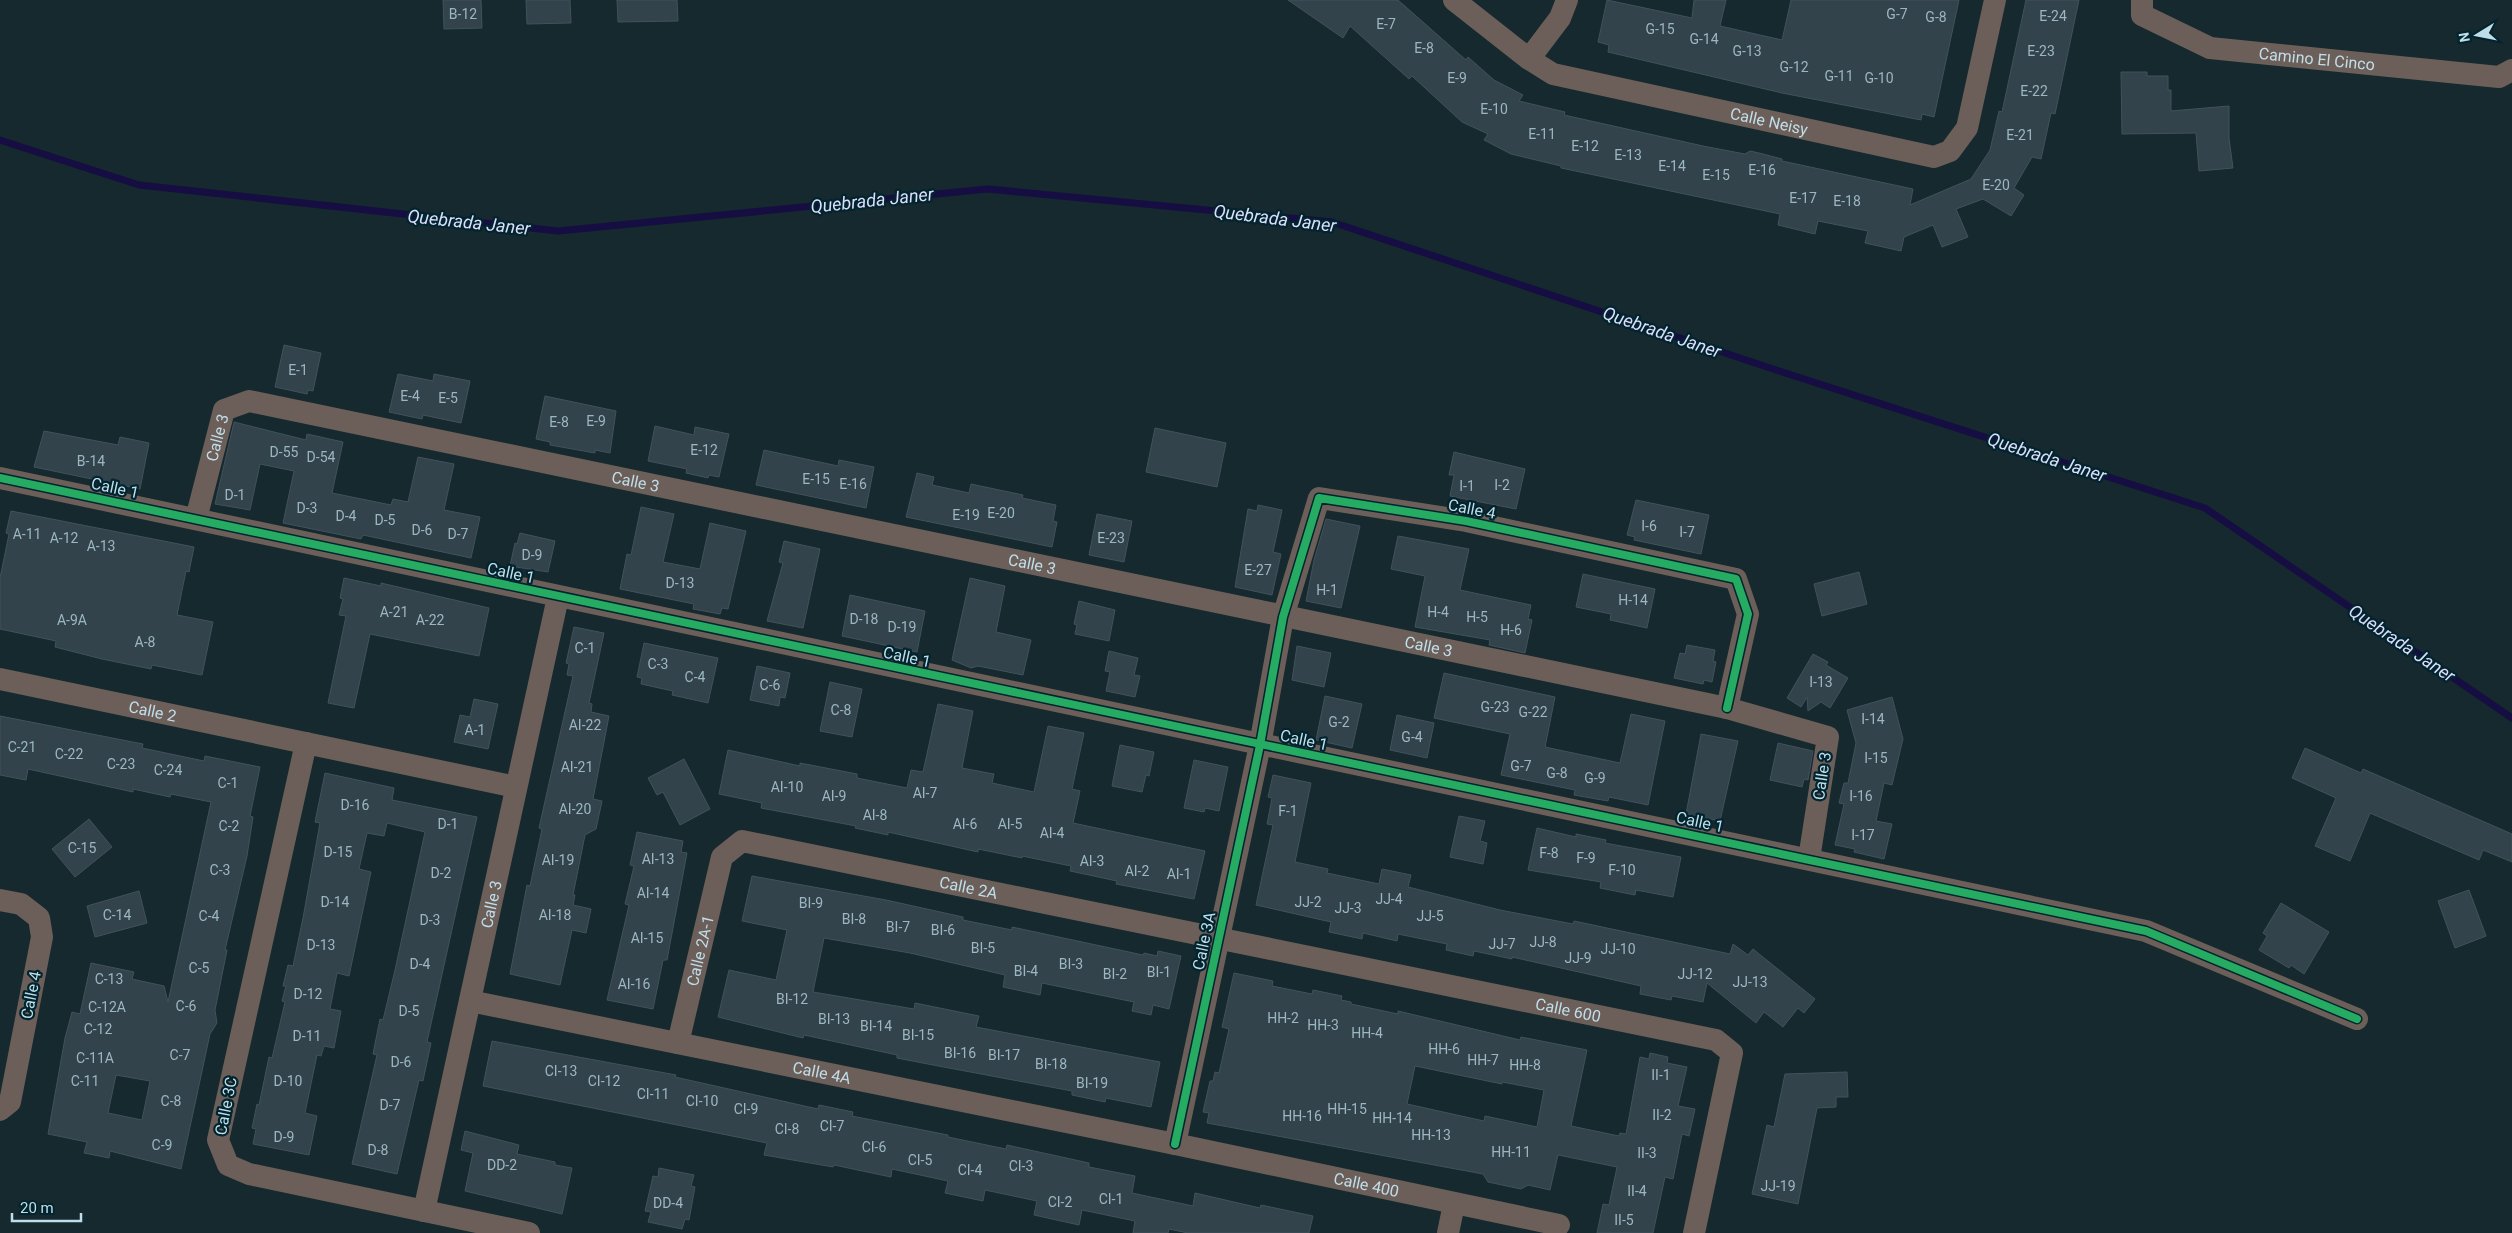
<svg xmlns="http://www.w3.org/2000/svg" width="2512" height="1233" font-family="Roboto,sans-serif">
<rect width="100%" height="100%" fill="#16292e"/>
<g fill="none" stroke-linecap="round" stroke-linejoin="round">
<path stroke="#160d42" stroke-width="7" d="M0 140 139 185 558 231 988 189 1332 222 1776 370 2205 508 2512 718"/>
</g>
<g fill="#32434c" stroke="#41525c" fill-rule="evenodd">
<path d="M443 0H481L482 28 444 29Z"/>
<path d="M526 0H570L571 23 527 24Z"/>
<path d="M617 0H677L678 21 618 22Z"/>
<path d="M1288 0H1398L1466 60 1468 57 1494 80 1523 95 1519 101 1565 112 1564 115 1703 146 1745 154 1750 151 1759 153 1782 159V161L1913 189 1910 205 1971 179 1990 150 1999 111 2002 112 2026 0H2079L2055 114 2051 113 2041 159 2032 157 2014 188 2024 195 2011 216 1983 199 1956 209 1968 237 1942 247 1933 225 1904 237 1901 251 1865 243 1868 231 1818 221 1815 234 1778 225 1780 214 1561 168V166L1511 154 1484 140 1488 134 1462 122 1412 76 1409 79 1350 26 1343 38Z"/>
<path d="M1607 0 1692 18 1694 0H1726L1720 26 1782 40 1791 0H1959L1934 117 1922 114 1921 120 1782 93 1608 52 1609 45 1598 42Z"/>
<path d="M2121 72H2147V76H2168V90H2171V111L2229 106V138L2233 168 2199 171 2196 133 2122 134Z"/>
<path d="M284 345 321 353 313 391 308 390 307 394 275 387Z"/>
<path d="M398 374 433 381 434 374 470 381 461 423 423 415 422 419 389 412Z"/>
<path d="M545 396 616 411 610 453 595 450V453L550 445V442L536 439Z"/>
<path d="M234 422 306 440 307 434 343 442 332 493 391 505 393 499 408 502 418 457 454 464 444 510 480 517 471 558 363 535 361 539 283 523 294 471 260 464 250 510 215 504Z"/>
<path d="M655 426 694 435 695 427 729 434 719 477 709 475 708 478 686 473 687 469 648 461Z"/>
<path d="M1155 428 1226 443 1217 487 1146 472Z"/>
<path d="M44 431 118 445 120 437 149 443 140 489 34 467Z"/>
<path d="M764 450 838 466 839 460 874 467 866 508 756 485Z"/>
<path d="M1454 452 1525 469 1516 509 1450 496 1454 475H1449Z"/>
<path d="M917 473 934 477 932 485 969 493 971 484 1023 495 1022 498 1056 505 1053 521 1057 522 1052 547 906 517Z"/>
<path d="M1636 500 1709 515 1701 554 1634 540 1635 537 1627 535Z"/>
<path d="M1258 505 1282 510 1273 552 1281 554 1272 595 1235 587 1248 509 1257 511Z"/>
<path d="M641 507 674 514 663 562 700 569 710 523 746 531 728 609 722 608 720 614 693 609 694 604 620 589 627 554 631 555Z"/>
<path d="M11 511 194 547 189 572 186 571 177 615 213 622 202 675 152 665 151 669 102 659 55 647 56 641 0 629V578L9 534 6 533Z"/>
<path d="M1097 514 1132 521 1124 562 1089 555Z"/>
<path d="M1326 519 1360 526 1341 608 1306 601 1314 560Z"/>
<path d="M520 533 555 541 548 572 510 566 515 543 517 544Z"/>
<path d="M1398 536 1469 549 1460 590 1531 605 1528 619 1532 620 1525 653 1489 645 1490 640 1415 627 1425 576 1391 569Z"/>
<path d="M784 541 820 549 803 628 767 621 783 563 779 562Z"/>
<path d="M1859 572 1867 604 1822 616 1814 584Z"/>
<path d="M1583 574 1655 589 1647 628 1610 620 1611 614 1576 607Z"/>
<path d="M344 578 381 586V583L489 608 479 656 370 634 354 708 328 703 346 616 339 615 343 599 340 598Z"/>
<path d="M970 578 1005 586 996 632 1031 640 1023 675 978 666 971 668 952 660Z"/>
<path d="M850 595 925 611 917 652 842 636Z"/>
<path d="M1079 601 1115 610 1109 641 1075 634 1077 625 1074 624Z"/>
<path d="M574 627 604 633 589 703 592 704 591 712 609 716 593 799 602 801 596 829 585 835 573 895H575L573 905 591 909 586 933 572 930 560 985 510 974 527 885 530 886 542 829 539 828 573 676 567 675 569 664 566 663Z"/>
<path d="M644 643 718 658 708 703 672 695 673 691 641 684 642 678 637 677Z"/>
<path d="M1687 645 1715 650 1713 661 1716 662 1712 682 1704 680 1703 684 1674 678 1680 653 1685 654Z"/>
<path d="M1297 646 1331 653 1324 687 1292 680Z"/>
<path d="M1109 651 1138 658 1134 675 1140 676 1135 697 1106 691 1110 672 1105 671Z"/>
<path d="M1813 654 1828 662 1826 665 1848 678 1830 708 1821 702 1808 711 1807 697 1801 707 1787 698Z"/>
<path d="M757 666 790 673 785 698 780 697 779 706 750 700Z"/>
<path d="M1444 673 1555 697 1545 747 1620 763 1631 714 1665 721 1648 805 1609 797 1608 801 1574 795 1575 790 1501 775 1510 734 1434 718Z"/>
<path d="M830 682 862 689 852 737 820 731Z"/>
<path d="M1325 696 1362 704 1352 748 1316 740Z"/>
<path d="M1892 697 1903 739 1892 785 1884 783 1876 821 1892 824 1884 859 1854 852 1855 849 1835 845 1844 804 1839 803 1844 783H1848L1856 743 1847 710Z"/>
<path d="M474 699 498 704 488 749 454 742 460 715 470 717Z"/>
<path d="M938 704 973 711 962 768 994 774 992 783 1034 792 1048 726 1084 733 1072 789 1080 791 1073 823 1205 851 1194 899 1116 884 1117 881 1070 871 1071 866 1022 856V858L978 849V852L888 832V835L855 828 856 826 761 808 762 803 719 794 728 750 800 766V763L857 774V778L907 788 911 770 923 772Z"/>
<path d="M1397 715 1434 723 1427 758 1390 750Z"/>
<path d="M0 716 143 744 142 748 204 761 205 756 260 767 250 816 253 817 247 856 225 950H227L215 1010 217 1023 210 1034 181 1169 110 1151 109 1158 84 1153 87 1142 48 1134 65 1038 72 1012 80 1014 91 963 134 972 132 979 164 986 168 1002 211 802 171 794 170 797 133 789V792L28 769 26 780 0 775ZM116 1075 150 1081 142 1120 108 1113Z"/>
<path d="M1701 734 1738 741 1720 821 1686 814Z"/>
<path d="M1778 743 1813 751 1808 780 1804 779 1802 787 1770 780Z"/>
<path d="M1120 745 1154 752 1149 776 1146 775 1142 792 1112 786Z"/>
<path d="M2305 748 2361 773 2363 769 2512 834V862L2483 850 2479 860 2370 813 2350 861 2315 846 2336 798 2292 778Z"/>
<path d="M684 759 710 809 680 825 663 792 657 795 648 778Z"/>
<path d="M1194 760 1228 767 1219 811 1205 808 1204 812 1184 808Z"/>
<path d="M325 773 394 788 392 800 477 817 427 1042 431 1043 423 1081 419 1080 397 1174 352 1164 377 1055 373 1054 380 1019 383 1020 395 970 425 832 387 823 384 836 367 833 359 869 371 872 349 976 337 973 330 1009 341 1011 334 1048 324 1046 321 1056 317 1055 305 1113 317 1116 309 1155 253 1144 256 1129 252 1128 257 1104 259 1105 269 1057 272 1058 285 1002 282 1001 286 986H283L288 965 293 966 303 918 320 823 315 822Z"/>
<path d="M1273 775 1311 783 1295 862 1328 869 1327 873 1379 884 1382 869 1411 875 1408 887 1500 910 1573 924 1574 921 1730 954 1733 944 1748 955 1753 949 1815 999 1804 1013 1798 1008 1783 1027 1764 1012 1756 1023 1707 983 1703 1002 1672 996 1671 1000 1640 994 1641 986 1512 957V959L1474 951 1473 956 1446 950 1447 944 1398 934 1397 941 1363 933 1362 939 1329 932 1331 922 1256 905 1273 825 1267 824 1272 798 1268 797Z"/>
<path d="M1459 816 1485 821 1480 841 1487 843 1483 864 1450 857Z"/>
<path d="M89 819 112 847 75 877 52 849Z"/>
<path d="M1537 828 1576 837V834L1606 840 1605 843 1681 857 1673 897 1636 890 1635 895 1600 888 1601 882 1528 870Z"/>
<path d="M637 832 683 841 681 852 687 853 667 960H663L653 1009 607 1000 629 905 625 904 634 866 630 865Z"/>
<path d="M752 876 886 900 963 917V920L1012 930V927L1143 955 1144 953 1157 956 1158 951 1181 956 1169 1009 1153 1005 1151 1015 1132 1011 1134 1002 1042 983 1040 995 1003 987 1005 975 910 953 824 938 813 992 914 1009 915 1003 979 1016 976 1027 1160 1062 1151 1107 1106 1098 1105 1102 1072 1095V1091L933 1065 897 1058V1055L804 1035 803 1038 718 1017 729 970 776 980 787 930 742 921Z"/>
<path d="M2469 890 2486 936 2455 948 2438 901Z"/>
<path d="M139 891 147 923 95 937 87 906Z"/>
<path d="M2281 903 2329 932 2304 974 2291 965 2289 968 2259 950 2267 936 2263 933Z"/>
<path d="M1234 973 1273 981 1272 986 1312 994 1313 990 1342 996 1341 1000 1351 1002V1004L1398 1014V1011L1520 1040 1521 1037 1587 1050 1571 1126 1619 1136 1620 1133 1626 1134 1640 1057 1649 1059 1650 1053 1668 1057 1667 1063 1687 1067 1678 1106 1695 1109 1689 1136 1682 1134 1673 1179 1665 1177 1653 1233H1597L1603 1204 1609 1205 1617 1167 1558 1155 1550 1190 1528 1185 1521 1189 1488 1182 1483 1174 1207 1123 1209 1113 1203 1112 1210 1081H1213L1215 1072 1219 1073 1229 1029 1222 1027ZM1415 1066 1502 1084V1082L1544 1090 1537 1127 1485 1116 1484 1121 1407 1104Z"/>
<path d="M492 1041 676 1075 675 1077 818 1109 819 1105 853 1112 852 1116 948 1135V1137L1006 1149 1007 1145 1089 1163V1167L1135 1176 1132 1193 1193 1206 1195 1193 1260 1208 1261 1205 1313 1216 1309 1233H1188L1169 1229 1168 1233H1133L1135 1221 1082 1210 1079 1225 1034 1215 1037 1201 985 1190 983 1201 945 1193 948 1181 892 1169 891 1177 834 1165 833 1167 764 1155 767 1143 483 1086Z"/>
<path d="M1847 1072 1848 1097H1836V1107L1817 1108 1798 1204 1752 1194 1767 1125 1774 1127 1785 1074Z"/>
<path d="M465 1131 519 1145 517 1154 555 1162V1165L572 1168 562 1214 465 1191 473 1153 461 1150Z"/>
<path d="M659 1168 694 1175 691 1186 695 1187 689 1220 685 1219 682 1229 648 1222 651 1212 645 1211 653 1176 658 1177Z"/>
</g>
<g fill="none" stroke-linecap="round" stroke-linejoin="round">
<g stroke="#6c5f59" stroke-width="22">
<path id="s1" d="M1454 0 1529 59 1553 74 1934 157 1950 151 1967 128 1995 0"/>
<path id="s2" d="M2142 0V15L2210 48 2499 77 2512 70"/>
<path d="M1529 59 1560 18 1567 0"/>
<path d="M0 478 2146 931 2357 1019"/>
<path id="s3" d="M196 519 224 410 249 401 1727 708 1828 737 1809 859"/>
<path id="s4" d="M0 679 516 787"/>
<path d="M306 743 218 1140 228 1165 249 1174 529 1233"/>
<path d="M0 900 21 904 39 918 42 937 10 1102 0 1110"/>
<path id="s5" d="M470 1001 1175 1144 1559 1225"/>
<path id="s6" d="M678 1043 722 857 742 841 1716 1040 1732 1053 1694 1233"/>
<path d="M1175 1144 1260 745 1283 617 1319 498 1466 521 1736 579 1748 614 1727 708"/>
<path id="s7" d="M424 1211 558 597"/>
<path d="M1448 1233 1454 1204"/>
</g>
<g stroke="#02242f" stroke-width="11">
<g id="cycleway">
<path d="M0 478 2146 931 2357 1019"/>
<path d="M1175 1144 1260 745 1283 617 1319 498 1466 521 1736 579 1748 614 1727 708"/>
</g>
</g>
<use href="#cycleway" stroke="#26ab63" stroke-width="8"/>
</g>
<g text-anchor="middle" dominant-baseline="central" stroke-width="4.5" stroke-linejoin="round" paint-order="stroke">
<g font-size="14" fill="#9cb7c2">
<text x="463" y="14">B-12</text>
<text x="1897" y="14">G-7</text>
<text x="2053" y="16">E-24</text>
<text x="1936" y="17">G-8</text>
<text x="1386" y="24">E-7</text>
<text x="1660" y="29">G-15</text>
<text x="1704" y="39">G-14</text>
<text x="1424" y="48">E-8</text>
<text x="1747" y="51">G-13</text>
<text x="2041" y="51">E-23</text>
<text x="1794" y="67">G-12</text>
<text x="1839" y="76">G-11</text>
<text x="1457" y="78">E-9</text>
<text x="1879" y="78">G-10</text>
<text x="2034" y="91">E-22</text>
<text x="1494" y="109">E-10</text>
<text x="1542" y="134">E-11</text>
<text x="2020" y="135">E-21</text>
<text x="1585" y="146">E-12</text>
<text x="1628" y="155">E-13</text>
<text x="1672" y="166">E-14</text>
<text x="1762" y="170">E-16</text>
<text x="1716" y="175">E-15</text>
<text x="1996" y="185">E-20</text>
<text x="1803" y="198">E-17</text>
<text x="1847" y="201">E-18</text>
<text x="298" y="370">E-1</text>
<text x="410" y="396">E-4</text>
<text x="448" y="398">E-5</text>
<text x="596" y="421">E-9</text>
<text x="559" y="422">E-8</text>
<text x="704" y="450">E-12</text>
<text x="284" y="452">D-55</text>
<text x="321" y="457">D-54</text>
<text x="91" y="461">B-14</text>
<text x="816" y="479">E-15</text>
<text x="853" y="484">E-16</text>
<text x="1502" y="485">I-2</text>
<text x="1467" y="486">I-1</text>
<text x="235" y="495">D-1</text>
<text x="307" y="508">D-3</text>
<text x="1001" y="513">E-20</text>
<text x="966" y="515">E-19</text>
<text x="346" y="516">D-4</text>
<text x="385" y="520">D-5</text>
<text x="1649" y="526">I-6</text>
<text x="422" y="530">D-6</text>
<text x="1687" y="532">I-7</text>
<text x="27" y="534">A-11</text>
<text x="458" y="534">D-7</text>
<text x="64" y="538">A-12</text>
<text x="1111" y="538">E-23</text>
<text x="101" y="546">A-13</text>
<text x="532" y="555">D-9</text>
<text x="1258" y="570">E-27</text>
<text x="680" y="583">D-13</text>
<text x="1327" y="590">H-1</text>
<text x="1633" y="600">H-14</text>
<text x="394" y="612">A-21</text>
<text x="1438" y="612">H-4</text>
<text x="1477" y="617">H-5</text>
<text x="864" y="619">D-18</text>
<text x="72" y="620">A-9A</text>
<text x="430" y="620">A-22</text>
<text x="902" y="627">D-19</text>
<text x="1511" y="630">H-6</text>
<text x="145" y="642">A-8</text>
<text x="585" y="648">C-1</text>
<text x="658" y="664">C-3</text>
<text x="695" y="677">C-4</text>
<text x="1821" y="682">I-13</text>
<text x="770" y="685">C-6</text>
<text x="1495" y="707">G-23</text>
<text x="841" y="710">C-8</text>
<text x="1533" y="712">G-22</text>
<text x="1873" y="719">I-14</text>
<text x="1339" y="722">G-2</text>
<text x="585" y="725">AI-22</text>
<text x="475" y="730">A-1</text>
<text x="1412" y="737">G-4</text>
<text x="22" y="747">C-21</text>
<text x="69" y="754">C-22</text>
<text x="1876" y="758">I-15</text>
<text x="121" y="764">C-23</text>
<text x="1521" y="766">G-7</text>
<text x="577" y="767">AI-21</text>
<text x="168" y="770">C-24</text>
<text x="1557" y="773">G-8</text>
<text x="1595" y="778">G-9</text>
<text x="228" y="783">C-1</text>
<text x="787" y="787">AI-10</text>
<text x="925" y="793">AI-7</text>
<text x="834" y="796">AI-9</text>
<text x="1861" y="796">I-16</text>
<text x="355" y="805">D-16</text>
<text x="575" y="809">AI-20</text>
<text x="1288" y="811">F-1</text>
<text x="875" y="815">AI-8</text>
<text x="448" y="824">D-1</text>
<text x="965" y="824">AI-6</text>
<text x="1010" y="824">AI-5</text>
<text x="229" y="826">C-2</text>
<text x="1052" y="833">AI-4</text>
<text x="1863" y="835">I-17</text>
<text x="82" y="848">C-15</text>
<text x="338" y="852">D-15</text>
<text x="1549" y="853">F-8</text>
<text x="1586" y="858">F-9</text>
<text x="658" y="859">AI-13</text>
<text x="558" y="860">AI-19</text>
<text x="1092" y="861">AI-3</text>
<text x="220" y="870">C-3</text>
<text x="1622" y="870">F-10</text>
<text x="1137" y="871">AI-2</text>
<text x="441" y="873">D-2</text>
<text x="1179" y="874">AI-1</text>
<text x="653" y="893">AI-14</text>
<text x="1389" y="899">JJ-4</text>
<text x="335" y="902">D-14</text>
<text x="1308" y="902">JJ-2</text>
<text x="811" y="903">BI-9</text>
<text x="1348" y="908">JJ-3</text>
<text x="117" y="915">C-14</text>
<text x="555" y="915">AI-18</text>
<text x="209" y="916">C-4</text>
<text x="1430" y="916">JJ-5</text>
<text x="854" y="919">BI-8</text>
<text x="430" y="920">D-3</text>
<text x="898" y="927">BI-7</text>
<text x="943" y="930">BI-6</text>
<text x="647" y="938">AI-15</text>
<text x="1543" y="942">JJ-8</text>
<text x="1502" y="944">JJ-7</text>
<text x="321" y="945">D-13</text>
<text x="983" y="948">BI-5</text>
<text x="1618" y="949">JJ-10</text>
<text x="1578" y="958">JJ-9</text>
<text x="420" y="964">D-4</text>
<text x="1071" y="964">BI-3</text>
<text x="199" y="968">C-5</text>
<text x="1026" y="971">BI-4</text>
<text x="1159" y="972">BI-1</text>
<text x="1115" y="974">BI-2</text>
<text x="1695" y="974">JJ-12</text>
<text x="109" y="979">C-13</text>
<text x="1750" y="982">JJ-13</text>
<text x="634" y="984">AI-16</text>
<text x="308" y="994">D-12</text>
<text x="792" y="999">BI-12</text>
<text x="186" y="1006">C-6</text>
<text x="107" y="1007">C-12A</text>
<text x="409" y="1011">D-5</text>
<text x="1283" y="1018">HH-2</text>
<text x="834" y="1019">BI-13</text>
<text x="1323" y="1025">HH-3</text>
<text x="876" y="1026">BI-14</text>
<text x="98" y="1029">C-12</text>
<text x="1367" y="1033">HH-4</text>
<text x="918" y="1035">BI-15</text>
<text x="307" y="1036">D-11</text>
<text x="1444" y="1049">HH-6</text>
<text x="960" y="1053">BI-16</text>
<text x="180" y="1055">C-7</text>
<text x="1004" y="1055">BI-17</text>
<text x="95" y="1058">C-11A</text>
<text x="1483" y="1060">HH-7</text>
<text x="401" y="1062">D-6</text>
<text x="1051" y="1064">BI-18</text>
<text x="1525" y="1065">HH-8</text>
<text x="561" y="1071">CI-13</text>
<text x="1661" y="1075">II-1</text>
<text x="85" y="1081">C-11</text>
<text x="288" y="1081">D-10</text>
<text x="604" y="1081">CI-12</text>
<text x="1092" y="1083">BI-19</text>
<text x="653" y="1094">CI-11</text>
<text x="171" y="1101">C-8</text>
<text x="702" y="1101">CI-10</text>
<text x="390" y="1105">D-7</text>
<text x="746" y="1109">CI-9</text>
<text x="1347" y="1109">HH-15</text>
<text x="1662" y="1115">II-2</text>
<text x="1302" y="1116">HH-16</text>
<text x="1392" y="1118">HH-14</text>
<text x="832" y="1126">CI-7</text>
<text x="787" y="1129">CI-8</text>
<text x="1431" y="1135">HH-13</text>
<text x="284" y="1137">D-9</text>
<text x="162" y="1145">C-9</text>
<text x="874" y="1147">CI-6</text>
<text x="378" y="1150">D-8</text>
<text x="1511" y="1152">HH-11</text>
<text x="1647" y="1153">II-3</text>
<text x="920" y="1160">CI-5</text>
<text x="502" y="1165">DD-2</text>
<text x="1021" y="1166">CI-3</text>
<text x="970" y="1170">CI-4</text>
<text x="1778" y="1186">JJ-19</text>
<text x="1637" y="1191">II-4</text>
<text x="1111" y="1199">CI-1</text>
<text x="1060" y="1202">CI-2</text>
<text x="668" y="1203">DD-4</text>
<text x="1624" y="1220">II-5</text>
</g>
<g font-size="16" fill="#bfdeea" stroke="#02242f">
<text stroke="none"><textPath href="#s2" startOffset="198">Camino El Cinco</textPath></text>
<text stroke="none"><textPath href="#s1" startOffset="345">Calle Neisy</textPath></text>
<text stroke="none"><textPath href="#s3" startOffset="84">Calle 3</textPath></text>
<text stroke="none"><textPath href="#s3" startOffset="534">Calle 3</textPath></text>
<text transform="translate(115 488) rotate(12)">Calle 1</text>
<text transform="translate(1472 509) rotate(11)">Calle 4</text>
<text stroke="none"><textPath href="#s3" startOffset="939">Calle 3</textPath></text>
<text transform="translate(511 573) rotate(12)">Calle 1</text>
<text stroke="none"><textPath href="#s3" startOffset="1344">Calle 3</textPath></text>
<text transform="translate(907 657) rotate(12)">Calle 1</text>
<text stroke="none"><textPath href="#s4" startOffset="156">Calle 2</textPath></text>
<text transform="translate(1304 740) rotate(12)">Calle 1</text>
<text transform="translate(1822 776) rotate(-81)">Calle 3</text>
<text transform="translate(1700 822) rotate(12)">Calle 1</text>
<text stroke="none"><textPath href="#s6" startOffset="448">Calle 2A</textPath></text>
<text stroke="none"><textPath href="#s7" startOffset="314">Calle 3</textPath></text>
<text transform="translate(1204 941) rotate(-78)">Calle 3A</text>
<text stroke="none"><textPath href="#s6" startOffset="95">Calle 2A-1</textPath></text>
<text transform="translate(31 995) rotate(-79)">Calle 4</text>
<text stroke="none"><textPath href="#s6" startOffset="1060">Calle 600</textPath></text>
<text stroke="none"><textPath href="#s5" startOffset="359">Calle 4A</textPath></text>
<text transform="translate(226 1106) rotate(-79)">Calle 3C</text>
<text stroke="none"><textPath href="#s5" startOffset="915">Calle 400</textPath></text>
</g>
<g font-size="18" font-style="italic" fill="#dddefb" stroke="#02242f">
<text transform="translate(872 200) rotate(-6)">Quebrada Janer</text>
<text transform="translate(1275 218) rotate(7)">Quebrada Janer</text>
<text transform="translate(469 222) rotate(6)">Quebrada Janer</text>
<text transform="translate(1662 332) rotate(19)">Quebrada Janer</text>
<text transform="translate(2047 457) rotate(18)">Quebrada Janer</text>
<text transform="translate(2402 643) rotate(34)">Quebrada Janer</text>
</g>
</g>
<g transform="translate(2477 35) rotate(260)" stroke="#02242f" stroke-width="4" paint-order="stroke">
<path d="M0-4L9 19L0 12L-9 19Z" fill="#bfdeea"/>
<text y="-8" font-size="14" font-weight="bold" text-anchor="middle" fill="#bfdeea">N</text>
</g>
<path d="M12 1213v8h69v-8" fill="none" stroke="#bfdeea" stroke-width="2.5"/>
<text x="20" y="1213" font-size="15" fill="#bfdeea" stroke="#02242f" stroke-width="4" paint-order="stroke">20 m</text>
</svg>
